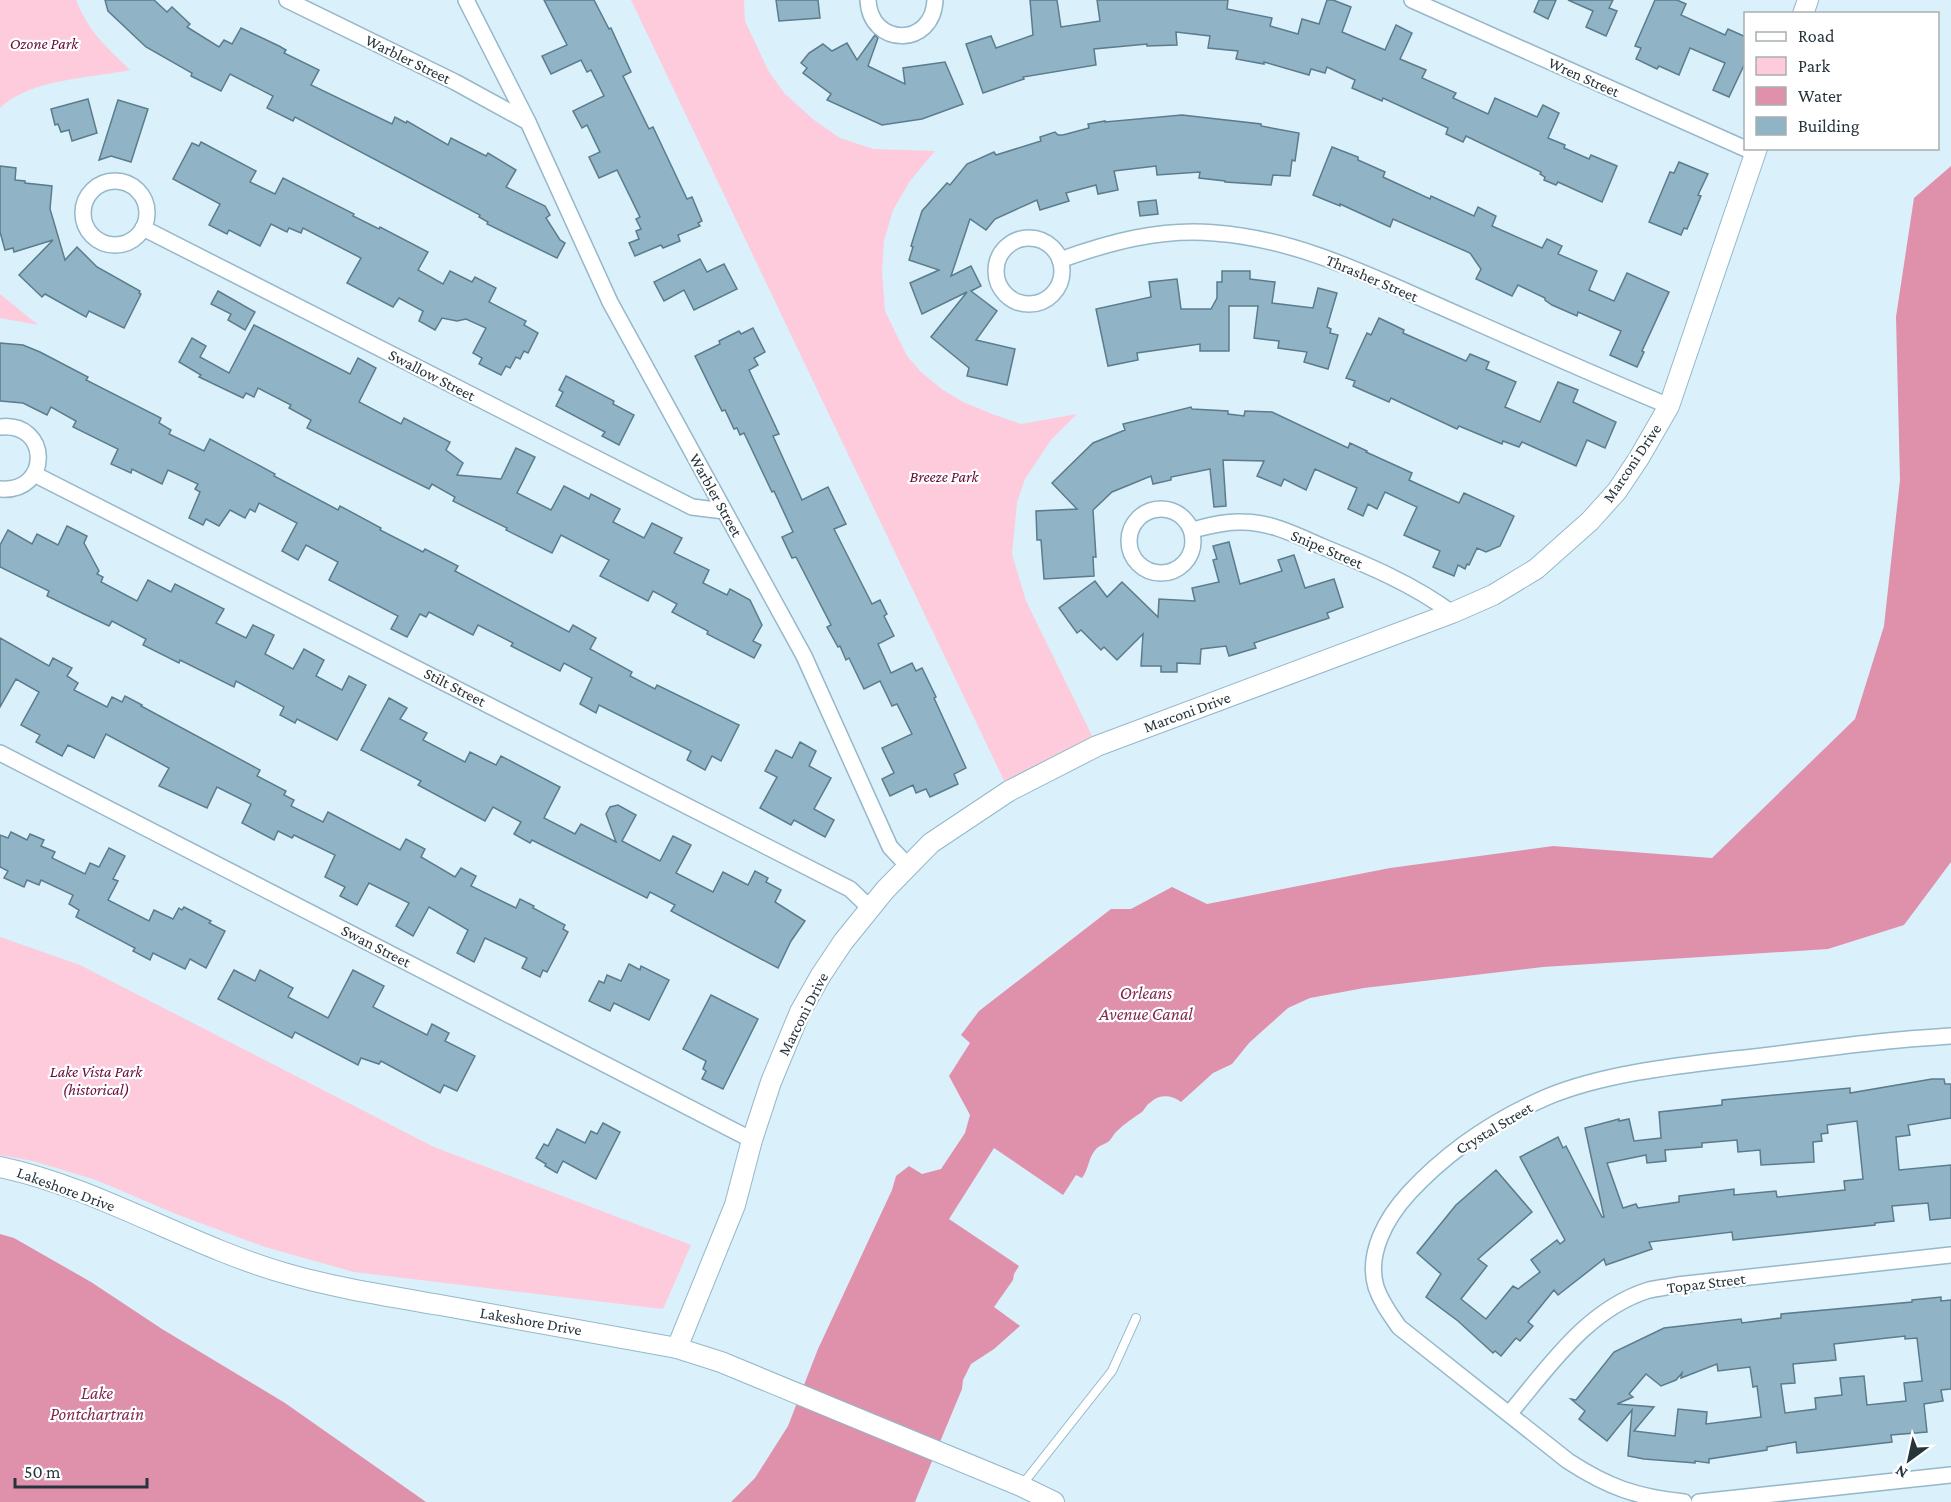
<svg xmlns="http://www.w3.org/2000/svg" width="1951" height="1502" font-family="'Crimson Pro',serif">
<rect width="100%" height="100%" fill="#daf0fb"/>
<g fill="#fdcbdb">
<path d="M0 0H76C89 32 105 46 130 70 91 78 29 79 0 108Z"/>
<path d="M631 0H744L745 21 769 72 785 94 814 120 840 138 873 149 935 151 910 181 893 210 884 241 882 271 885 311 907 356 921 372 943 390 963 402 992 414 1021 424 1077 414 1051 440 1025 479 1017 502 1012 554 1026 601 1097 746 1009 791Z"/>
<path d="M0 294 38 325 0 318Z"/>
<path d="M0 937 80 965 434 1147 691 1245 663 1309 354 1272 265 1247 176 1214 96 1180 33 1161 0 1155Z"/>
</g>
<g fill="#df91ac">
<path d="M1951 166V862L1904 925 1828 949 1543 967 1364 988 1310 998 1288 1008 1249 1043 1232 1064 1213 1073 1181 1102C1172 1095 1160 1094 1151 1102 1147 1104 1145 1109 1142 1112 1133 1118 1124 1124 1116 1132 1113 1135 1111 1140 1108 1142 1103 1145 1100 1145 1096 1149 1088 1158 1089 1169 1082 1178L1076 1175 1063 1195 994 1148 949 1219 1019 1266 1014 1274 1013 1280 994 1307 1020 1326 994 1349 971 1364 963 1380 962 1389 915 1502H731L755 1478 788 1426 818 1349 892 1190 896 1176 909 1166 922 1174 941 1169 965 1133 970 1115 949 1076 970 1043 961 1035 979 1011 1111 909H1131L1172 887 1207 904 1390 868 1553 846 1712 858 1855 719 1884 626 1900 480 1896 317 1914 198Z"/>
<path d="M0 1234 14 1238 91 1282 162 1329 285 1403 426 1502H0Z"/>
</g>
<g fill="#90b4c5" stroke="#5a7c8c" stroke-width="1.5" fill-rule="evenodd">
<path d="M105 0H154L167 12 172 7 190 24 187 27 219 47 224 40 232 44 241 28 279 46 286 50 284 53 319 70 311 85 392 124 395 117 406 123 407 121 448 145 451 138 486 156 488 153 516 170 506 187 545 206 550 215 546 218 560 240 565 243 557 258 487 224 488 222 479 217 480 215 295 117 293 121 267 108 273 96 230 74 221 91 191 76 192 73 146 47 108 11Z"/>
<path d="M544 0H594L609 29 611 28 631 72 623 76 649 129 653 127 687 199 692 197 702 221 698 223 700 226 678 235 680 241 663 248 661 245 635 256 629 243 639 239 636 231 641 229 636 219 640 217 617 170 599 178 589 157 600 152 587 125 582 128 573 111 604 96 591 70 587 72 581 60 551 74 542 56 567 45Z"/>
<path d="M776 0H818L820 18 779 21Z"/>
<path d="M1030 0H1057L1061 27 1100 21 1097 0H1228L1227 9 1272 18 1270 26 1298 34 1302 19 1319 24 1327 0H1333L1351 7 1342 32 1385 50 1396 25 1412 33 1400 59 1426 70 1422 78 1456 93 1453 98 1488 114 1495 98 1537 117 1543 105 1559 113 1548 138 1565 145 1564 148 1589 159 1591 155 1617 166 1602 202 1558 182 1556 185 1544 180 1545 177 1540 174 1541 172 1466 136 1463 142 1446 134 1448 128 1383 98 1382 101 1352 88 1355 80 1327 67 1325 73 1311 69 1309 75 1264 62V64L1236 59 1238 51 1208 48 1210 36 1176 32 1177 45 1147 46V44L1094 49 1096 65 1023 77 1024 79 983 93 966 44 991 36 996 48 1033 35Z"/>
<path d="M1539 0H1556L1548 19 1534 12Z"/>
<path d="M1568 0H1613L1609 8 1617 11 1606 36 1586 27 1593 11Z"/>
<path d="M1655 0H1677L1686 4 1681 15 1725 35 1728 29 1746 37V61L1729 97 1713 90 1725 63 1690 48 1679 75 1659 66 1657 69 1636 59 1641 48 1635 46Z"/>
<path d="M875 35 878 38 868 66 905 84 903 68 945 62 963 104 922 119 882 125 827 100 831 94 803 73 807 68 801 63 809 53 823 44 832 51 847 43 857 60Z"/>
<path d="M88 99 97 133 72 141 69 130 61 132 58 124 55 125 51 109Z"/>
<path d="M118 100 148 109 131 162 111 156 99 160Z"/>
<path d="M1182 115 1261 124V126L1299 133 1295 161 1292 160 1290 176 1273 175 1271 185 1225 182V181L1199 178 1200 172 1157 175 1156 166 1114 171 1118 190 1098 194 1096 185 1066 193 1069 201 1040 210 1037 200 995 219 986 230 970 219 951 276 971 266 981 286 971 291 997 311 976 340 1015 349 1007 385 967 376 969 368 931 337 967 292 922 314 910 283 939 270 909 260 913 247 911 246 922 211 947 183 950 185 967 164 994 152 996 155 1041 141 1040 137 1055 132 1058 135H1063L1089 128 1088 124 1105 121V122Z"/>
<path d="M201 142 256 171 250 182 275 194 283 178 354 214 353 216 379 229 380 227 428 252 418 270 443 284 450 271 472 282 475 277 496 288 489 302 526 321 524 325 538 333 528 353 524 351 520 359 516 357 510 368 506 366 501 375 479 364 482 358 473 353 486 328 466 319 457 321 442 318 435 330 419 321 423 311 399 298 393 307 347 283 361 258 303 228 301 233 289 228 287 232 271 224 260 246 229 230 227 234 209 225 220 204 173 179 192 143 199 146Z"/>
<path d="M1332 147 1358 157V160L1385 172 1383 177 1430 199 1431 196 1474 216 1478 207 1496 216 1492 226 1542 248 1547 239 1562 246 1558 254 1597 271 1589 290 1614 301 1627 273 1669 292 1642 351 1644 352 1637 367 1610 355 1621 331 1578 312 1577 316 1552 305 1545 300V298L1518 285 1512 296 1476 279 1481 269 1470 253 1393 219 1390 227 1340 204V206L1313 195Z"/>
<path d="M1679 162 1708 174 1698 195 1701 196 1687 229 1684 228 1681 235 1649 222 1670 172 1674 173Z"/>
<path d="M0 166 16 168 15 180 25 181V183L52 186 50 209 65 260 77 247 97 267 140 291 139 293 141 294 124 328 89 311 86 317 45 294 42 297 19 275 53 240 14 252 13 248 5 250 0 232Z"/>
<path d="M1156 200 1158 214 1140 216 1138 202Z"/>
<path d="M700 259 707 272 724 264 737 289 694 310 684 290 664 301 654 282Z"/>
<path d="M1222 271H1250V279L1275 282 1272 303 1313 308 1318 288 1337 293 1327 327 1331 329 1330 333 1338 335 1328 369 1304 362 1307 352 1278 348 1279 341 1254 338 1258 306H1229V351H1200V344L1137 353 1138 360 1108 366 1096 309 1151 297 1149 282 1177 279 1181 309H1211L1217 298V282H1222Z"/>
<path d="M218 291 255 312 245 330 228 320 231 314 211 304Z"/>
<path d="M1379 318 1404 330 1403 333 1466 361 1470 354 1489 362 1486 369 1516 382 1505 407 1540 422 1558 382 1578 390 1573 402 1616 422 1605 448 1587 440 1576 466 1522 442 1519 447 1503 441 1502 444 1459 426 1457 429 1391 398 1389 402 1353 386 1355 381 1346 378 1367 333 1371 335Z"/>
<path d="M254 325 350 374 358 358 376 368 359 402 401 424 404 418 450 442 446 450 463 463 457 475 501 479 516 448 535 457 517 493 551 510 564 486 589 499 591 494 620 509 613 522 644 538 652 523 682 538 674 553 709 570 703 583 727 595 730 589 750 600 762 625 753 641 761 645 754 658 707 634 708 631 672 612 677 604 653 591 648 601 600 576 609 560 561 535 552 553 506 530 507 528 453 501 455 497 432 484 429 489 307 428 311 420 289 408 291 405 258 388 254 397 246 393 243 398 199 377 201 375 179 362 192 338 206 346 200 357 229 373Z"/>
<path d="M753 328 765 352 754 358 758 365 749 370 779 434 773 436 802 500 828 487 846 524 834 529 872 604 880 600 887 614 884 616 894 636 878 644 891 673 912 663 916 671 922 668 936 697 934 698 966 768 954 774 958 784 930 797 926 789 916 793 913 785 890 796 882 779 894 773 882 748 912 734 897 704 892 706 880 681 864 689 849 658 846 660 840 646 838 647 827 627 831 625 796 557 792 558 782 537 793 532 774 491 772 492 744 433 740 435 737 428 734 429 725 410 722 411 695 356 720 344 719 341 739 331 741 334Z"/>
<path d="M0 343 23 345 40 352 88 377 86 380 161 418 159 423 171 430 169 434 204 451 210 439 275 474 274 476 338 510 340 506 381 528 380 530 423 552 425 549 458 566 455 571 569 632 573 625 596 638 590 649 632 672 630 676 655 689 657 685 739 725 721 761 712 756 705 770 687 760 691 751 599 705 596 713 580 704 592 678 564 663 560 671 511 646 513 643 478 625 473 635 429 612 426 617 420 614 407 637 391 629 398 616 329 580 338 562 306 545 298 560 282 551 297 523 259 503 255 512 250 509 245 518 230 510 219 526 206 519 203 525 189 518 200 492 195 489 198 484 168 470 162 484 132 469 131 473 111 464 118 449 73 427 76 421 51 407 47 415 23 403 0 401Z"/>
<path d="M566 376 614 401 613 404 634 415 619 445 602 436 605 432 556 406 563 392 559 390Z"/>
<path d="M1191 407 1192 409 1228 411V414L1244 416 1245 411 1272 412 1348 448 1350 443 1367 451 1366 452 1412 473 1409 480 1459 503 1464 493 1514 516 1500 546 1486 552 1477 548 1469 565 1467 564 1465 569 1458 565 1454 576 1433 567 1440 551 1404 535 1417 507 1385 492 1377 509 1368 504 1363 516 1348 509 1357 488 1315 469 1306 490 1284 479 1281 486 1257 476 1264 461 1223 460 1226 506 1214 507 1210 469 1171 477V480L1153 484 1151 476 1112 492 1093 510 1096 557H1093L1094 576 1044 579 1041 540H1037L1036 511 1077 509 1052 483 1093 443 1125 430 1123 424Z"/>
<path d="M67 526 87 536 84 543 99 571 97 574 103 577 101 582 137 601 148 580 171 592 175 584 224 609 216 623 246 638 253 625 274 635 265 654 293 669 304 649 324 660 316 676 342 690 349 676 366 685 337 740 297 719 295 723 280 715 284 707 236 681 234 687 180 660 179 663 143 645 146 639 112 621 109 626 84 614 47 596 49 591 0 567V545L8 530 32 544 37 534 58 545Z"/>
<path d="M1229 542 1240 584 1282 571 1278 560 1294 555 1305 588 1334 579 1343 607 1327 613 1329 618 1254 643 1256 648 1229 656 1226 646 1201 649 1200 664 1177 663V672H1161V666H1141L1143 634 1117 660 1104 647 1101 650 1081 630 1077 633 1059 608 1095 581 1107 597 1122 582 1158 617 1159 599 1195 601 1192 588 1219 582 1213 560 1217 559 1213 546Z"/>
<path d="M0 638 49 666 53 658 72 668 67 676 78 683 74 690 107 707 112 697 122 702 125 696 142 705 141 706 260 770 257 776 286 791 284 795 294 800 291 806 323 822 328 812 400 850 406 839 425 849 421 857 455 877 461 868 476 876 471 886 516 908 520 899 534 906 533 908 565 925 563 929 568 932 547 972 543 970 540 977 522 968 527 958 485 938 474 962 457 953 468 930 429 907 413 936 396 926 409 903 369 883 357 905 340 896 345 887 325 877 335 855 294 835 292 838 278 831 274 840 242 823 251 804 217 787 207 808 159 786 169 768 106 734 94 758 68 745 62 756 36 742 40 735 21 725 39 692 16 679 0 707Z"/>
<path d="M389 698 407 708 400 719 427 733 423 740 465 762 470 752 496 765 501 756 560 787 544 818 575 834 581 824 616 842 606 814 610 807 618 805 636 815 622 841 660 861 673 836 691 845 676 873 713 892 723 872 748 885 755 871 768 878 766 882 781 890 775 902 805 921 791 941 778 968 671 911 675 905 650 892 647 898 532 840 530 843 514 834 521 822 493 807 485 821 418 785 421 781 361 750Z"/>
<path d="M800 742 816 751 809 766 831 778 814 809 834 820 825 837 794 820 791 825 760 808 777 777 765 771 776 750 792 758Z"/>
<path d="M11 832 27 840 30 834 44 840 41 846 55 852 52 858 85 874 90 863 99 867 109 848 125 856 113 879 118 881 108 900 149 921 154 910 173 919 179 908 182 910 184 907 211 921 209 923 225 931 206 968 190 959 185 969 153 953 150 960 133 951 135 948 76 917 79 910 69 904 73 895 41 880 39 885 27 880 24 887 4 878 8 871 0 867V835L8 838Z"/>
<path d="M629 964 640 970 641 966 669 980 649 1020 614 1003 610 1011 589 1001 599 981 604 983 607 975 621 981Z"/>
<path d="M234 970 255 981 260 970 293 988 288 997 328 1018 353 970 384 986 373 1007 427 1035 432 1024 449 1033 445 1041 475 1056 457 1091 444 1085 440 1093 381 1061 379 1064 361 1058 358 1065 295 1032 292 1038 218 999Z"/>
<path d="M711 995 758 1019 723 1089 702 1079 706 1071 703 1069 706 1061 683 1049Z"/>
<path d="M1932 1079H1944L1945 1084H1951V1118L1908 1125 1910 1135 1896 1137 1899 1170 1951 1165V1218L1930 1220 1928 1203 1892 1206 1894 1221 1875 1223V1225L1733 1240 1732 1232 1649 1242 1652 1249 1606 1265 1604 1259 1558 1295 1554 1290 1528 1322 1533 1326 1520 1341 1516 1338 1501 1356 1495 1351 1493 1353 1458 1321 1426 1297 1441 1274 1417 1253 1456 1205 1496 1170 1532 1212 1478 1259 1487 1266 1461 1299 1486 1319 1513 1286 1518 1289 1540 1272 1531 1260 1557 1240 1560 1244 1565 1240 1520 1157 1558 1137 1563 1148 1566 1146 1602 1217H1604L1585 1128 1619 1119V1121L1629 1119 1634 1141 1661 1138 1659 1112 1722 1105V1100L1850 1088V1093ZM1857 1121 1863 1179 1844 1181 1845 1190 1777 1197 1776 1191 1734 1195V1189L1679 1196V1202L1638 1208 1636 1204 1623 1208 1607 1163 1646 1155 1647 1163 1666 1161 1665 1150 1702 1147V1143L1737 1140 1738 1152 1760 1150 1761 1165 1814 1162 1813 1142 1822 1141 1821 1134 1828 1133 1827 1125Z"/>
<path d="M603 1123 620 1132 596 1179 563 1161 557 1173 545 1166 546 1164 536 1158 544 1144 548 1146 557 1129 585 1143 591 1131 597 1134Z"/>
<path d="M1941 1297V1301L1951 1300V1389L1941 1390 1943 1401 1924 1404 1927 1432 1891 1435 1892 1442 1797 1453 1796 1442 1767 1447V1450L1709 1459V1463L1695 1461V1463L1644 1459 1628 1456 1632 1410 1607 1441 1579 1419 1585 1411 1571 1399 1576 1400 1614 1352 1664 1328 1741 1319 1742 1323 1781 1318V1314L1912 1302V1300ZM1905 1336V1339L1917 1338 1922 1381 1904 1383 1906 1401 1867 1405 1864 1376 1840 1378 1842 1395 1815 1398 1816 1409 1785 1413 1781 1384 1795 1383 1793 1364 1836 1360 1834 1344ZM1717 1364 1718 1371 1750 1367 1753 1387 1757 1386 1761 1417 1706 1424 1707 1412 1678 1409 1675 1436 1634 1431 1654 1407 1617 1404 1633 1397 1629 1394 1646 1374 1661 1386 1676 1380 1682 1373 1681 1378Z"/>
</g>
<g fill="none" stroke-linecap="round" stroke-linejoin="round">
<g stroke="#95b8ca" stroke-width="10">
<path id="service" d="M1022 1485 1112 1371 1136 1318"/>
</g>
<g stroke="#95b8ca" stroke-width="18">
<g id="minor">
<path d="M287 0 455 82 528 122"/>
<path d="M466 0 528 122 610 302 804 656 890 847 907 865"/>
<path d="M868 0C870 47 933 48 935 0"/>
<path d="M1412 0 1755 153"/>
<circle cx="115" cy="213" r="32"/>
<path d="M143 228 692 507 724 511"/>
<circle cx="1029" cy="271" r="33"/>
<path d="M1060 260C1110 242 1161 228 1215 233 1296 239 1366 274 1439 306 1516 340 1592 374 1669 406"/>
<path d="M0 427C50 421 52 493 0 489"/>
<path d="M34 474 850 889 870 908"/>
<circle cx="1161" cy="541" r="32"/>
<path d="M1192 530C1209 526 1225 521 1242 522 1271 522 1296 535 1321 546 1367 565 1413 584 1452 613"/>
<path d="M0 753 752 1140"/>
<path d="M1509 1414C1549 1367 1587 1309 1649 1290 1658 1288 1668 1287 1677 1285L1951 1255"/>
<path d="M1684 1502C1636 1497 1608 1487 1568 1461L1399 1327C1390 1314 1381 1302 1376 1287 1366 1253 1387 1217 1409 1193 1447 1152 1496 1119 1547 1097 1602 1074 1674 1066 1734 1059 1782 1054 1830 1047 1878 1042 1903 1039 1927 1038 1951 1036"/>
<path d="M1699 1502 1951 1475"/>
</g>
</g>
<g stroke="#95b8ca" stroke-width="22">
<g id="tertiary">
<path d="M1803 14 1808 0"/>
<path d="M0 1167C99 1188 187 1245 284 1273 335 1288 388 1296 440 1305 519 1319 598 1333 677 1348L721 1362 1021 1486 1054 1502"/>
<path d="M677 1348 735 1205 752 1140 771 1082 800 1012 821 975 843 942 885 890 931 843 1009 791 1097 746 1452 613 1493 595 1536 569 1590 521 1617 491 1639 458 1669 406 1757 148"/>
</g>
</g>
<use href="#service" stroke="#fff" stroke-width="8"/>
<use href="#minor" stroke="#fff" stroke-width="15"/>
<use href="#tertiary" stroke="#fff" stroke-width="20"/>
</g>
<g text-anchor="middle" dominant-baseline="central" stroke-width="4.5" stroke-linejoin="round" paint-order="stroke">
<g font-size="16" font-style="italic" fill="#670a39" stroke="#fff">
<text x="44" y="43">Ozone Park</text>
<text x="944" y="476">Breeze Park</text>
<text x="96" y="1071">Lake Vista Park<tspan x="96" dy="18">(historical)</tspan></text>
</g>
<g font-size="16" fill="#26343c" stroke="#fff">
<text transform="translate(408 59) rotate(26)">Warbler Street</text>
<text transform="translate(1584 77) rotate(24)">Wren Street</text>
<text transform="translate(1372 278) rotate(23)">Thrasher Street</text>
<text transform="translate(432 375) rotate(27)">Swallow Street</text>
<text transform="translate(1632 463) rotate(-56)">Marconi Drive</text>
<text transform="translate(716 495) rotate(61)">Warbler Street</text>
<text transform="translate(1327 549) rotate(23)">Snipe Street</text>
<text transform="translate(455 687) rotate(27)">Stilt Street</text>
<text transform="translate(1187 712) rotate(-20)">Marconi Drive</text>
<text transform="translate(376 946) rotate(27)">Swan Street</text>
<text transform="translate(803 1014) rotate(-63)">Marconi Drive</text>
<text transform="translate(1494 1128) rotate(-31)">Crystal Street</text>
<text transform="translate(66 1189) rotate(20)">Lakeshore Drive</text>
<text transform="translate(1706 1283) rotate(-7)">Topaz Street</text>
<text transform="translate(531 1321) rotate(10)">Lakeshore Drive</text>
</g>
<g font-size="18" font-style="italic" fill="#82284f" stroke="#fff">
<text x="1146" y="993">Orleans<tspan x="1146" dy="21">Avenue Canal</tspan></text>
<text x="97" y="1393">Lake<tspan x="97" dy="21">Pontchartrain</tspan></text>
</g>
</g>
<rect x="1744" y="12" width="195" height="138" fill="#ffffff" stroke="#a8aeb1" stroke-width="1.5"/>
<rect x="1756" y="32" width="30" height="9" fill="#ffffff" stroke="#a8aeb1" stroke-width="1.5"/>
<text x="1798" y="42" font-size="18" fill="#26343c">Road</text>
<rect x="1756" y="57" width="30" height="18" fill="#fdcbdb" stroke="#a8aeb1" stroke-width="1.5"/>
<text x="1798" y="72" font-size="18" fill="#26343c">Park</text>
<rect x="1756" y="87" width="30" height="18" fill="#df91ac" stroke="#a8aeb1" stroke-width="1.5"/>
<text x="1798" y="102" font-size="18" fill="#26343c">Water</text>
<rect x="1756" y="117" width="30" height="18" fill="#90b4c5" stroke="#a8aeb1" stroke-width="1.5"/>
<text x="1798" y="132" font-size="18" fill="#26343c">Building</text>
<g transform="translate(1909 1460) rotate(213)" stroke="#ffffff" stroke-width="4.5" paint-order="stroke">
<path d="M0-4.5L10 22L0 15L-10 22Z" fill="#26343c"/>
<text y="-9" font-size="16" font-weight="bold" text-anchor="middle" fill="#26343c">N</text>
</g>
<path d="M15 1478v9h132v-9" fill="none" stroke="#26343c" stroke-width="3"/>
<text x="24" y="1478" font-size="18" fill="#26343c" stroke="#ffffff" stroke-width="4.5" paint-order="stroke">50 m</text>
</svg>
